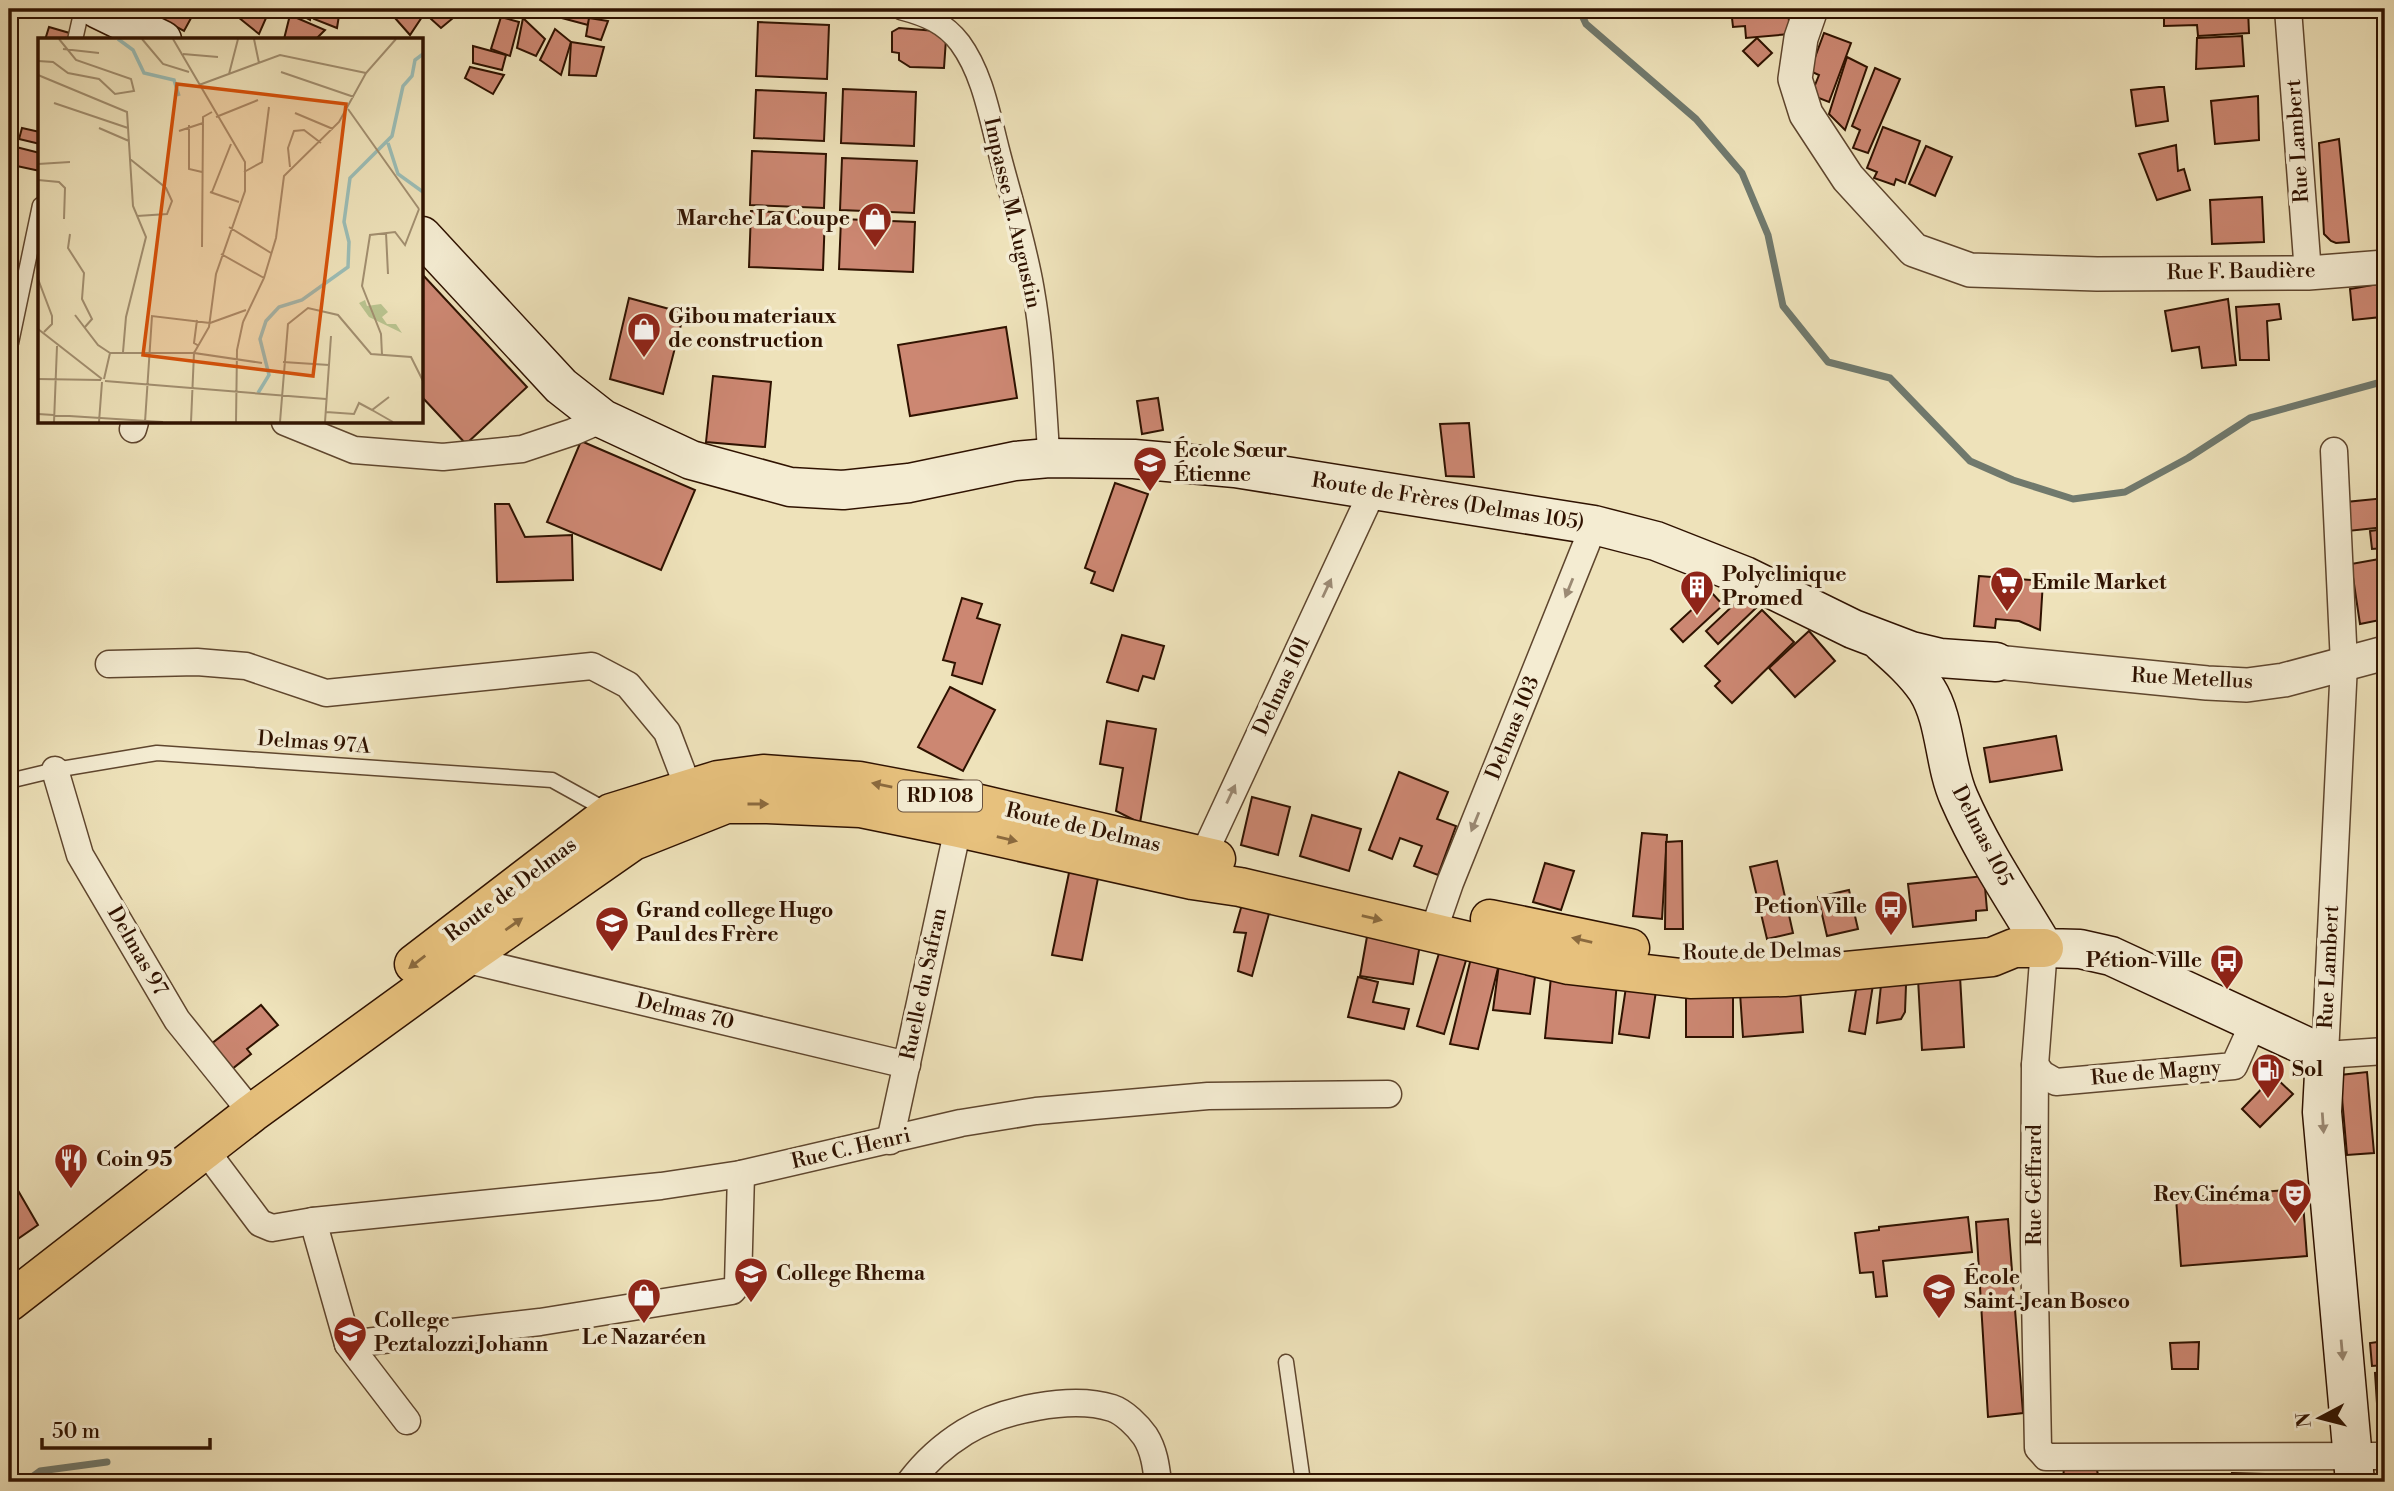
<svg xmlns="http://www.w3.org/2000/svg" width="2394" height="1491" font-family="'Libre Bodoni',serif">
<rect width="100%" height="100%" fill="#eee2ba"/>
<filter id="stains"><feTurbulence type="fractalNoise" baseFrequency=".00286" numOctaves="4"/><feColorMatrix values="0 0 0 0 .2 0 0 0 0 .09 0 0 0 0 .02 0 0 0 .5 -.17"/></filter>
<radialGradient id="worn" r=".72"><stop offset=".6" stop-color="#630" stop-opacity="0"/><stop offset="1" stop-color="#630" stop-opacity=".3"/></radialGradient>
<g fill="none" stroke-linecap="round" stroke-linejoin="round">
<g stroke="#70796d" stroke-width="7">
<path d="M1579 9 1586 24 1696 119 1742 173 1768 235 1783 306 1828 362 1890 378 1970 461 2013 480 2073 499 2125 492 2188 458 2250 418 2385 381"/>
<path d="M25 1482 40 1471 107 1462"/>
</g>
</g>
<g fill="#cc8772" stroke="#2f1200" stroke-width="2">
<path d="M143 9H196L184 31Z"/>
<path d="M228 9H270L259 34Z"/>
<path d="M296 9H311L310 20 295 12Z"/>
<path d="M317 9H340L337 28 314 19Z"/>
<path d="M387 9H417L422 17 410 35Z"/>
<path d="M420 9H442L453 18 441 28Z"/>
<path d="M560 9H592L588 25 558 17Z"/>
<path d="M1731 9H1788L1790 34 1746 38 1745 26 1733 27Z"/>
<path d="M2164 9H2248L2249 33 2198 36 2197 25 2164 26Z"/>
<path d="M290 15 325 30 315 40 284 39Z"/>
<path d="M501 17 519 22 510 56 491 49Z"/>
<path d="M523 18 545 39 536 56 517 48Z"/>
<path d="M589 18 608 21 601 40 586 36Z"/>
<path d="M758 22 829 25 827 79 756 76Z"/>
<path d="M49 27 73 34 71 40H45Z"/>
<path d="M899 28 936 31 946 39 944 68 910 67 899 60V53L892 52V32Z"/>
<path d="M555 29 571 42 561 75 540 60Z"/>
<path d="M1824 33 1851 43 1829 102 1811 95 1819 75 1810 71Z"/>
<path d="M2242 36 2244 66 2196 69 2197 38Z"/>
<path d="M1757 38 1772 53 1758 66 1743 51Z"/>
<path d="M571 42 604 47 596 76 569 75Z"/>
<path d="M473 46 506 55 502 70 473 63Z"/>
<path d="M1847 57 1867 67 1845 130 1829 114Z"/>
<path d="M470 67 504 75 493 94 465 78Z"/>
<path d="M1875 68 1900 79 1868 153 1853 148 1860 130 1852 126Z"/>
<path d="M2159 87H2164L2168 121 2136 126 2131 90Z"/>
<path d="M843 89 916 92 914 146 841 143Z"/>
<path d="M756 90 826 93 824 141 754 138Z"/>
<path d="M2258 96 2259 140 2215 144 2211 101Z"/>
<path d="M1883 127 1920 141 1905 183 1896 179 1894 185 1874 178 1877 172 1867 168Z"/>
<path d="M22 128 40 132V144L19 139Z"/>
<path d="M2339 139 2349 242 2336 243 2331 241 2324 234 2319 143Z"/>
<path d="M2176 145 2178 171 2184 169 2190 190 2157 200 2139 154Z"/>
<path d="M1926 146 1952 157 1935 196 1909 184Z"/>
<path d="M16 147 40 153V171L12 165Z"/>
<path d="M752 151 826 154 824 208 750 205Z"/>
<path d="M842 158 917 161 914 213 840 210Z"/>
<path d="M2262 197 2264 242 2212 244 2210 200Z"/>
<path d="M751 211 825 214 823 270 749 267Z"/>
<path d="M841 219 915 222 913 272 839 269Z"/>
<path d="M422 274 527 387 466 444 422 397Z"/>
<path d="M2378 284 2381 317 2353 320 2350 289Z"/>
<path d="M629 298 684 313 663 394 610 379Z"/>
<path d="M2228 299 2236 365 2202 368 2199 347 2172 351 2165 311Z"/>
<path d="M2279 304 2281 319 2267 321 2269 360H2240L2236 307Z"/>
<path d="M1006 327 1017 398 910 416 898 345Z"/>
<path d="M713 376 771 382 765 447 706 442Z"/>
<path d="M1158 398 1163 430 1142 434 1137 401Z"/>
<path d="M1469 423 1474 477 1446 476 1440 424Z"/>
<path d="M581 441 695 490 661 570 547 522Z"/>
<path d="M1115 483 1148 494 1113 591 1091 583 1095 572 1085 568Z"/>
<path d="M2385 498V527L2348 531 2346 502Z"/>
<path d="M495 504H509L525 537 572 535 573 580 497 582Z"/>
<path d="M2385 529V548L2372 549 2370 531Z"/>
<path d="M2385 558V619L2360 624 2351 564Z"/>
<path d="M1979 576 2043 581 2040 630 2019 621 1996 619 1995 628 1974 626Z"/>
<path d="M1711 592 1723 605 1683 642 1671 629Z"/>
<path d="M1743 596 1756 608 1718 644 1706 631Z"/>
<path d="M962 598 982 604 977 618 1000 625 982 684 952 675 955 663 943 660Z"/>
<path d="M1762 610 1794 642 1732 703 1715 686 1720 681 1705 666Z"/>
<path d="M1809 631 1835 661 1795 697 1769 668Z"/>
<path d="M1122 635 1164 646 1154 679 1143 676 1138 691 1107 682Z"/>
<path d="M950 687 995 710 963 771 918 747Z"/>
<path d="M1107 721 1156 729 1140 823 1116 811 1123 768 1100 764Z"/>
<path d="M2056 736 2062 770 1990 782 1984 748Z"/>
<path d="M1399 772 1448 792 1437 819 1456 826 1438 875 1414 866 1422 846 1400 838 1392 859 1369 850Z"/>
<path d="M1252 797 1290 807 1278 855 1241 845Z"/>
<path d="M1312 815 1361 829 1349 871 1300 856Z"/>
<path d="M1642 833 1667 835 1662 919 1633 916Z"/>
<path d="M1682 841 1683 929H1665L1666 842Z"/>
<path d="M1777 861 1793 933 1767 939 1750 867Z"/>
<path d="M1545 863 1574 871 1561 910 1533 902Z"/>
<path d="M1070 868 1099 873 1082 960 1052 955Z"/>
<path d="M1984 876 1987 910 1976 911V920L1913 927 1908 884Z"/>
<path d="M1849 890 1858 929 1827 936 1818 897Z"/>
<path d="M1243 901 1270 910 1252 976 1238 971 1246 933 1234 932Z"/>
<path d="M1368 931 1421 939 1413 984 1360 976Z"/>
<path d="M1440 950 1467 957 1444 1034 1417 1026Z"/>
<path d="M1471 958 1499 964 1478 1049 1450 1044Z"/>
<path d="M1499 964 1536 969 1530 1014 1493 1010Z"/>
<path d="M1960 976 1964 1047 1922 1050 1918 979Z"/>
<path d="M1358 977 1378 982 1373 1002 1409 1009 1404 1029 1348 1017Z"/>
<path d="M1551 977 1617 981 1612 1043 1545 1038Z"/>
<path d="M1857 984 1873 985 1865 1034 1849 1031Z"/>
<path d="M1881 985H1906L1905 1012 1901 1019 1877 1023Z"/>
<path d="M1626 987 1656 991 1649 1038 1619 1034Z"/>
<path d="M1800 989 1803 1032 1743 1037 1740 993Z"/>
<rect x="1686" y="997" width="47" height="40"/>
<path d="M261 1005 278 1025 247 1049 251 1054 227 1073 206 1048Z"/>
<path d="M2367 1072 2374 1153 2347 1155 2340 1075Z"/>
<path d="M2274 1076 2293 1094 2260 1127 2242 1109Z"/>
<path d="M9 1175 38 1225 9 1245Z"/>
<path d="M2302 1189 2307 1256 2181 1266 2176 1198Z"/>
<path d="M1968 1217 1972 1252 1883 1261 1887 1296 1876 1297 1873 1272 1860 1273 1855 1233 1879 1230V1227Z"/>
<path d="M2008 1219 2023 1413 1988 1417 1976 1222Z"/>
<path d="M2385 1341V1365L2372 1366 2370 1343Z"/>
<path d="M2199 1342 2198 1369H2172L2170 1343Z"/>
<path d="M2385 1372V1434H2379L2375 1373Z"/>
<path d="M2064 1466 2097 1470 2098 1475 2127 1479V1482H2063Z"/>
<path d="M2232 1473 2265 1474 2312 1479 2311 1482H2232Z"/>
</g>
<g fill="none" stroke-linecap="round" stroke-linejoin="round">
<g stroke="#5f462e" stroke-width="17">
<g id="service">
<path d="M75 40 82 9"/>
<path d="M11 343 40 205"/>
<path d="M9 781 55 770 157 753 552 780 608 811"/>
<path d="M1286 1362 1303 1482"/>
</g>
</g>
<g stroke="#5f462e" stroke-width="24">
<path id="pedestrian" d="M902 9C925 15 945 23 960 43 982 73 989 113 998 148 1010 195 1025 241 1033 288 1043 344 1045 402 1049 458"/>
</g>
<g stroke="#5f462e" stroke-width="29">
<g id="minor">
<path d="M2288 9 2308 273"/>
<path d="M285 422 354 450 443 457 522 449 573 432 603 419"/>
<path d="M133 429 135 422"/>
<path d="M2334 451 2344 664 2325 1055 2385 1051"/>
<path d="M109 664 197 662 246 666 326 693 592 666 628 685 667 732 694 803"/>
<path d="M55 770 80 855 177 1020 252 1113"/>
<path d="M1197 869 1372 492"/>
<path d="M1433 932 1450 883 1594 525"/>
<path d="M2044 948 2035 1065 2034 1244 2038 1448 2046 1457 2385 1456"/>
<path d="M464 959 907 1065"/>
<path d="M2035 1065 2042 1074 2056 1082 2234 1066 2254 1022"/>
<path d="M890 1141 958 828"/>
<path d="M206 1151 260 1223 272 1228 313 1221 348 1344 407 1421"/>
<path d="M313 1221 661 1186 741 1174 961 1123 1036 1111 1208 1096 1388 1094"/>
<path d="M348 1344 540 1322 732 1291 738 1284 741 1174"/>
<path d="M910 1482C925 1462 944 1445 965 1432 1001 1410 1071 1395 1112 1408 1124 1412 1138 1426 1145 1436 1154 1450 1156 1466 1158 1482"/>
</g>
</g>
<g stroke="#5f462e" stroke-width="36">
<g id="tertiary">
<path d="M1811 9 1801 38 1795 79 1806 114 1848 178 1914 250 1970 270 2097 274 2308 273 2385 267"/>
<path d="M1996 662 2207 683 2247 685 2284 680 2385 653"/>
</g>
</g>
<g stroke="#2f1200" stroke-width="41">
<g id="secondary">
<path d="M98 9 162 40"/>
<path d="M422 236 561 386 603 419 691 460 790 487 843 490 909 483 1015 461 1049 458 1134 459 1235 468 1594 525 1656 541 1745 576 1853 629 1911 651 1940 658 1996 662"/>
<path d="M1882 643C1898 657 1915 672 1927 690 1946 720 1944 765 1959 798 1982 851 2015 899 2044 948L2080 949 2111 956 2325 1055 2322 1112 2355 1482"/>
</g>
</g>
<g stroke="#2f1200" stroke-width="41">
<g id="primary">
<path d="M1490 919 1630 948"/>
<path d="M414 964 611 813 718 780 763 774 859 781 971 802 1216 859"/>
<path d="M9 1302 252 1113 464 959 633 841 726 804H767L860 808 958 828 1192 880 1240 887 1569 965 1690 979 1784 977 1992 957 2014 948H2044"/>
</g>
</g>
<use href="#service" stroke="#f4ecd2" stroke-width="14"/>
<use href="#pedestrian" stroke="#f4ecd2" stroke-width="21"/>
<use href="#minor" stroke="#f4ecd2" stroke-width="26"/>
<use href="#tertiary" stroke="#f4ecd2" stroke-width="33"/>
<use href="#secondary" stroke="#f4ecd2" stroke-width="38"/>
<use href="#primary" stroke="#e7c17d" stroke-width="38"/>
</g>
<defs><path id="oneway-solid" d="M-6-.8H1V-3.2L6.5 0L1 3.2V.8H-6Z" transform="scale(1.75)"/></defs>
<g fill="#9b8a74">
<use href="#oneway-solid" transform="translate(1327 588) rotate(-65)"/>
<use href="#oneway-solid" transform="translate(1569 588) rotate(112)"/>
<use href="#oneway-solid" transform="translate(1231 794) rotate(-65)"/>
<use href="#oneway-solid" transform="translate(1475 822) rotate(112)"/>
<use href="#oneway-solid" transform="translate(2323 1123) rotate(86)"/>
<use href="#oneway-solid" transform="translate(2342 1350) rotate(85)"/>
</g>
<g fill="#8b6a3e">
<use href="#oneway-solid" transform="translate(882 785) rotate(-169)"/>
<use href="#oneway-solid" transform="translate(758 804)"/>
<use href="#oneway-solid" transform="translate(1007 839) rotate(13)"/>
<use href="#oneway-solid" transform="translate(1372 918) rotate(13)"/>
<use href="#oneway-solid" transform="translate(514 924) rotate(-35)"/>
<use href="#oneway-solid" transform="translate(1582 940) rotate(-167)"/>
<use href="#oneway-solid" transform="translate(417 962) rotate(142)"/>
</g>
<defs>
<g id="shop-pin" transform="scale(1.75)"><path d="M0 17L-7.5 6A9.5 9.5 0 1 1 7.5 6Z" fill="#8f2418" stroke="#f4ecd2"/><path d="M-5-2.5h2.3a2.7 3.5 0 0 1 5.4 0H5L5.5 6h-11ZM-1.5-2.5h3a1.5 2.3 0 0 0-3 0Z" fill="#fff"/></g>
<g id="school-pin" transform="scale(1.75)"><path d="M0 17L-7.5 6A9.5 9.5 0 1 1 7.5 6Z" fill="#8f2418" stroke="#f4ecd2"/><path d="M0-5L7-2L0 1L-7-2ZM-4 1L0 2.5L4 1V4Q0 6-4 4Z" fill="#fff"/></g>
<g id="supermarket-pin" transform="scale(1.75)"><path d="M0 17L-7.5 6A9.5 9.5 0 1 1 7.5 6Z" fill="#8f2418" stroke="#f4ecd2"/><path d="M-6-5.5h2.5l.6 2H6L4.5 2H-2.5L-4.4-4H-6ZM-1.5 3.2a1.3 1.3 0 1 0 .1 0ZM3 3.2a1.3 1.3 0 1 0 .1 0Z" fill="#fff"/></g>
<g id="building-pin" transform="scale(1.75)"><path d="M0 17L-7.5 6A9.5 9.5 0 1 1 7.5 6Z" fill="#8f2418" stroke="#f4ecd2"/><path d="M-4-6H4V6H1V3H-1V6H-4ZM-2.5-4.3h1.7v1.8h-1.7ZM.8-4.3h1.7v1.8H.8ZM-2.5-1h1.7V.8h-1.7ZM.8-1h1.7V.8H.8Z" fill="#fff"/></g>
<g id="bus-pin" transform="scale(1.75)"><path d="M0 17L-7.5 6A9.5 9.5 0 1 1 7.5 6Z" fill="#8f2418" stroke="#f4ecd2"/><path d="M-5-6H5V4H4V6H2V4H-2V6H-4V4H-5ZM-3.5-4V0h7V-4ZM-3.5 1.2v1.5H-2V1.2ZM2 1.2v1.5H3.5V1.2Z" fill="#fff"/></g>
<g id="fuel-pin" transform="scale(1.75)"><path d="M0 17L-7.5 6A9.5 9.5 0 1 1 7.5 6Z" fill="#8f2418" stroke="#f4ecd2"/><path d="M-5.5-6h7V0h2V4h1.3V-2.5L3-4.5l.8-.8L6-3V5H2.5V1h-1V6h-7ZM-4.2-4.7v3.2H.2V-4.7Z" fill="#fff"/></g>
<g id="restaurant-pin" transform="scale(1.75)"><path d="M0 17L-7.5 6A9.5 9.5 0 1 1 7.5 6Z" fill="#8f2418" stroke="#f4ecd2"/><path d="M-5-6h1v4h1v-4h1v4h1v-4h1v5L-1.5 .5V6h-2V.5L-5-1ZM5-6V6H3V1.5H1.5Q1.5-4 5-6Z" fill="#fff"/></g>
<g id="theatre-pin" transform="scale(1.75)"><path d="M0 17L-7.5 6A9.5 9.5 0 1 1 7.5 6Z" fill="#8f2418" stroke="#f4ecd2"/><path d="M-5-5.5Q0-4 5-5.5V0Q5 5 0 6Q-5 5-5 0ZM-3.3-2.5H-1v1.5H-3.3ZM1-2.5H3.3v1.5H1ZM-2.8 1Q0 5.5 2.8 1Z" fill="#fff"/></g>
</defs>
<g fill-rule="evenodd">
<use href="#shop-pin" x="875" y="219"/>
<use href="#shop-pin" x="644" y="329"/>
<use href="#school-pin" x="1150" y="463"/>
<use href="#supermarket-pin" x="2007" y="583"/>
<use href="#building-pin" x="1697" y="587"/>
<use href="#bus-pin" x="1891" y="907"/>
<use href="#school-pin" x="612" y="923"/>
<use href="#bus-pin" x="2227" y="961"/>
<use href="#fuel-pin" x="2268" y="1070"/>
<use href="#restaurant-pin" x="71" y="1160"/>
<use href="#theatre-pin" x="2295" y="1195"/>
<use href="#school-pin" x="751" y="1274"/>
<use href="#school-pin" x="1939" y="1290"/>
<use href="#shop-pin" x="644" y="1295"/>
<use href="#school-pin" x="350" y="1333"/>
</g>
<g text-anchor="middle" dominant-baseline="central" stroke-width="7" stroke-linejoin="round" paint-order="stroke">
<rect fill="#f4ecd2" stroke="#6a533f" stroke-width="2" x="898" y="780.5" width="84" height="31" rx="5"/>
<g font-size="19" font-weight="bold" fill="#2f1200">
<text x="940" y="796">RD 108</text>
</g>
<g font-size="21" fill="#2f1200" stroke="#f4ecd2">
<text transform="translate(2298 141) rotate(-94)">Rue Lambert</text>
<text transform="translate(1012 213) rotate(77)">Impasse M. Augustin</text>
<text transform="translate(2241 272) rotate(-1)">Rue F. Baudière</text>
<text transform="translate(1448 502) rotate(9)">Route de Frères (Delmas 105)</text>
<text transform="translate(2192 679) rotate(3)">Rue Metellus</text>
<text transform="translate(1282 686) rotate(-65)">Delmas 101</text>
<text transform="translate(1513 728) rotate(-68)">Delmas 103</text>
<text transform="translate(314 743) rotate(4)">Delmas 97A</text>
<text transform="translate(1083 828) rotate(13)">Route de Delmas</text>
<text transform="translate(1982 836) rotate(63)">Delmas 105</text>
<text transform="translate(511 890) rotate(-37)">Route de Delmas</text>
<text transform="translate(137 951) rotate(60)">Delmas 97</text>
<text transform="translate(1762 952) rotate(-1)">Route de Delmas</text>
<text transform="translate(2329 967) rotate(-87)">Rue Lambert</text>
<text transform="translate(924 984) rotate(-78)">Ruelle du Safran</text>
<text transform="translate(685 1012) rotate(13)">Delmas 70</text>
<text transform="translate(2156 1073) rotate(-5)">Rue de Magny</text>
<text transform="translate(851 1149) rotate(-13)">Rue C. Henri</text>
<text transform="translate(2035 1185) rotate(-90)">Rue Geffrard</text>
</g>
<g font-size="21" font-weight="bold" fill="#2f1200" stroke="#f4ecd2" text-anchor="start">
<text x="850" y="219" text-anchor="end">Marche La Coupe</text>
<text x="668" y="317">Gibou materiaux<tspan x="668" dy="24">de construction</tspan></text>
<text x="1174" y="451">École Sœur<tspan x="1174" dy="24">Étienne</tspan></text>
<text x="1722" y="575">Polyclinique<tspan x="1722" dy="24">Promed</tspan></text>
<text x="2032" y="583">Emile Market</text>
<text x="1867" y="907" text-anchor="end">Petion Ville</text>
<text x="636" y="911">Grand college Hugo<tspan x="636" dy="24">Paul des Frère</tspan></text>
<text x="2202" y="961" text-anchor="end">Pétion-Ville</text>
<text x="2292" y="1070">Sol</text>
<text x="96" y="1160">Coin 95</text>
<text x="2270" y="1195" text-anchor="end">Rev Cinéma</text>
<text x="776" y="1274">College Rhema</text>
<text x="1964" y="1278">École<tspan x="1964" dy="24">Saint-Jean Bosco</tspan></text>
<text x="374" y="1321">College<tspan x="374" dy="24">Peztalozzi Johann</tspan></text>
<text x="644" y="1338" text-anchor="middle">Le Nazaréen</text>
</g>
</g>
<g transform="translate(38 38)">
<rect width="385" height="385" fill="#eee2ba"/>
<path d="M327 262 329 268 343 266 350 274 344 279 349 286H358L364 295 331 279 321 265Z" fill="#b9c38f"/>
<path fill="none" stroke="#9bbdb6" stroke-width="3.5" d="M80 1 95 12 106 35 136 42 141 58M350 105 360 136 385 154M220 355 231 337 222 301 228 283 241 269 264 262 310 229 311 204 306 184 312 140 354 98 365 48 374 38 377 22 385 16"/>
<path fill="none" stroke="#a28f70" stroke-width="2" d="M104 1 125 26 151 34M216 1 221 25M25 11 61 15M145 16 180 19M0 23 15 24 30 35 61 41 77 56 96 53 93 41 38 22 21 1M243 34 316 59M191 36 200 1M0 37 89 74 95 168 108 199 88 279 85 314M161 47 242 17 328 35M16 65 90 90M310 71 381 171M257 75 295 91M178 79 220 62M151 87V131L164 134M61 90 91 103M141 93 165 85V79L174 74M92 121 128 150 134 163 129 176 99 178M0 126 32 124M252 129 250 110 256 93 266 92 283 105M206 134 224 124 231 69M0 142 21 144 27 150 26 181M172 154 201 164M174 154 193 106M191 189 233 215M348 195 350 236M32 196 30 210 46 235 44 261 54 281 47 289M164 209 165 85M183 216 226 240M0 241 14 278V286L6 294M37 277 60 307 72 315M159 282 156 305 161 308M205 284 226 240 238 200 246 138 301 84 328 35 358 1M172 285 208 272M0 291 64 341M344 317 343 296 324 248 332 197 357 194 367 207 381 171M245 324 291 327M0 341 63 342M66 341 72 315H156L171 289 178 236 207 153V124L135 1M67 343 288 361M334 372 355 384M288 374 316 376 321 365 334 372 351 359M0 376 125 384M16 384 19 308M61 384 64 344M107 384 114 278 172 285M153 384 156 315 224 325M198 384 199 312 205 284M242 384 250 286 270 270 300 277 333 316 373 319 385 343M287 384 293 298"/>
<path fill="#d6520b" fill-opacity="0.15" stroke="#d6520b" stroke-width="3.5" d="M139 46 308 66 275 338 105 317Z"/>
<rect width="385" height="385" fill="none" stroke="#2f1200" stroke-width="3.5"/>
</g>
<rect width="2394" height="1491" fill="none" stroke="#eee2ba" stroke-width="35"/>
<rect x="10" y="10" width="2373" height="1470" fill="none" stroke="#2f1200" stroke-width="3.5"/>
<rect x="18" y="18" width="2359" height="1456" fill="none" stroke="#2f1200" stroke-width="2"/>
<g transform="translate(2320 1418) rotate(263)" stroke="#f4ecd2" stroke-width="5" paint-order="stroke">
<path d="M0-5L12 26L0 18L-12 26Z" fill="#2f1200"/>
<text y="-10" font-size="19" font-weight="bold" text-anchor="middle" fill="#2f1200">N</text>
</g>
<path d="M42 1438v10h168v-10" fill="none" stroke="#2f1200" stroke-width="3.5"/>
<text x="52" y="1438" font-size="21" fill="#2f1200" stroke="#f4ecd2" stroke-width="5" paint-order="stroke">50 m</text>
<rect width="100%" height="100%" filter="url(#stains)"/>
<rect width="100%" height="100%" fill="url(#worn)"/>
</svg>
